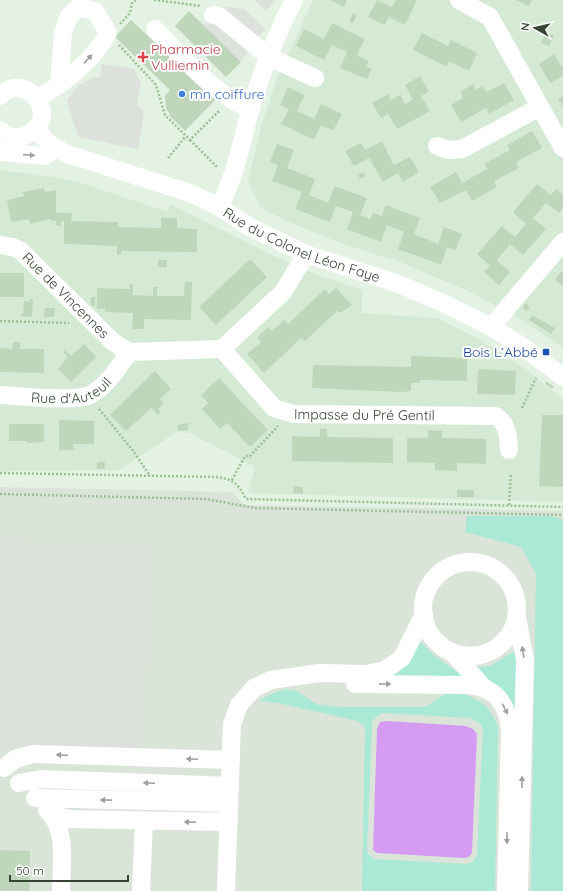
<svg xmlns="http://www.w3.org/2000/svg" width="563" height="891" font-family="Quicksand,sans-serif">
<rect width="100%" height="100%" fill="#e3f2e2"/>
<g fill="#d5ead4">
<path d="M313 0H563V348L522 320 473 293 400 262 340 243 298 226 261 208 248 182 262 123 276 81Z"/>
<path d="M0 170 53 177 81 183 168 212 170 204 278 258 318 275 362 290V313L437 318 477 338 529 371 537 379 563 399V502L248 493 255 467 190 433 178 431 119 470 0 471Z"/>
</g>
<path fill="#dae4d8" d="M0 487 232 492 244 505 563 511V891H0Z"/>
<g fill="#a9e9d6" fill-rule="evenodd">
<path d="M467 516H552L563 520V891H531L536 574 521 547 465 532Z"/>
<path d="M420 641 432 654 467 679 383 678Z"/>
<path d="M515 651 517 652 515 720 473 668 490 666Z"/>
<path d="M285 689 297 691 316 704 340 707H425L447 693 467 695 481 702 487 707 496 721 498 728 495 891H362L365 727 358 721 278 703 259 701 269 695ZM381 713 469 718C476 720 480 723 483 729L477 856 473 862 466 864 374 859 368 854 367 849 372 725 373 720Z"/>
</g>
<g fill="#dce2db">
<path d="M255 0H274L275 1 266 11Z"/>
<path d="M223 7 244 9 265 29 256 39 258 41 240 61 204 26Z"/>
<path d="M102 64 134 69 141 83 137 104 144 112 138 149 78 137 67 100 78 86 93 77H100Z"/>
<path d="M0 542 149 545 143 750 0 747Z"/>
</g>
<path fill="#d59bf3" d="M386 721 466 726 473 729 477 734 472 853 469 857 464 858 377 853 373 850 377 729 380 722Z"/>
<g fill="#bed7ba">
<path d="M330 0H347L344 7Z"/>
<path d="M377 0 392 7 396 0H417L405 25 389 17 385 25 368 17Z"/>
<path d="M516 0H532L529 6Z"/>
<path d="M189 11 241 62 226 77 175 26Z"/>
<path d="M353 13 357 15 353 23 349 21Z"/>
<path d="M131 20 215 100 185 131 169 115 170 114 166 109 165 96 170 90 115 37Z"/>
<path d="M332 23 365 39 357 55 369 61 366 66 372 69 367 79 340 68 347 52 332 45 324 60 296 46 304 29 324 39Z"/>
<path d="M546 32 554 36 549 46 541 43Z"/>
<path d="M422 33 448 46 451 40 477 53 469 71 449 61 447 67 413 50Z"/>
<path d="M554 54 561 66 563 65V76L550 83 539 64Z"/>
<path d="M420 76 429 92 421 96 430 111 397 129 388 114 381 118 372 103 388 94 391 100 400 95 405 104 413 100 405 85Z"/>
<path d="M504 83 514 100 489 114 486 108 461 122 451 105 463 98 460 92 473 84 476 90 483 86 487 92Z"/>
<path d="M288 87 305 95 297 111 314 119 321 104 342 114 333 131 321 125 314 140 281 124 289 109 280 105Z"/>
<path d="M563 96V107L558 99Z"/>
<path d="M532 131 542 148 516 162 519 168 494 181 497 187 472 201 466 190 440 203 430 187 456 172 462 183 487 169 484 164 510 150 507 145Z"/>
<path d="M382 141 394 165 410 157 419 172 403 182 398 173 383 182 369 158 354 166 345 151 361 143 365 150Z"/>
<path d="M277 144 294 150 287 168 315 179 309 195 328 203 335 186 367 198 360 215 370 219 373 213 382 216 386 205 420 218 414 234 438 244 444 227 462 234 455 251 447 247 441 265 398 249 404 232 387 225 381 242 347 229 353 212 336 206 330 222 295 209 302 192 272 181 278 165 270 162Z"/>
<path d="M363 172 366 176 360 179 358 175Z"/>
<path d="M537 184 551 195 556 189 563 194V208L559 213 546 203 533 218 546 229 523 255 510 244 497 260 510 272 499 285 484 272 490 266 477 254 502 226 515 237 526 224 513 212Z"/>
<path d="M44 188 45 192 56 190V213H72L71 221 118 222V227L161 228V218H177V228L197 229V252L121 251V255H117V246L64 244V221H61V226L56 225V221H51L50 219 30 224 29 219 11 222 7 200 24 196 23 192Z"/>
<path d="M250 259 267 277 216 325 199 307Z"/>
<rect x="158" y="260" width="9" height="7"/>
<path d="M563 270V287L555 279Z"/>
<rect x="0" y="273" width="24" height="24"/>
<path d="M185 282H192L191 320 144 319V329H132L133 313 105 312V309H97V288L130 289V284H133V295L153 296V287H157V296H184Z"/>
<path d="M336 288 352 305 340 313 337 311 305 341 301 338 264 373 247 354 261 342 257 338 268 327 272 331 284 320 288 324 325 289 329 294Z"/>
<rect x="91" y="297" width="4" height="9"/>
<path d="M30 299H33L32 317 20 316V314H23L24 301 30 302Z"/>
<path d="M526 303 530 308 526 311 523 306Z"/>
<path d="M45 308H55L54 317H44Z"/>
<path d="M532 315 555 328 551 334 529 320Z"/>
<path d="M13 342H20V349H44V373L0 372V348L12 349Z"/>
<path d="M84 344 96 357 71 382 58 369 68 357 63 352 65 350 71 356Z"/>
<path d="M411 356 467 358V381L420 380V383H411V391L400 392 312 388 313 365 411 367Z"/>
<path d="M478 369 516 371 515 395 477 394Z"/>
<path d="M155 371 171 389 160 399 164 404 158 409 161 412 158 415 151 408 126 431 110 415Z"/>
<path d="M219 378 268 430 250 447 227 423 220 429 202 409 208 403 201 395Z"/>
<path d="M546 381 554 387 552 389 545 384Z"/>
<path d="M542 415H563V487L539 486Z"/>
<path d="M59 420 94 421V444H73L74 450H59Z"/>
<path d="M188 423V430L178 431 177 425Z"/>
<path d="M9 424H44V442L27 443V441H9Z"/>
<path d="M320 429H327V437L393 438V463L292 461V436L320 437Z"/>
<path d="M428 430 442 431V438L486 439V464L457 463V471L435 470V463L407 462V438H428Z"/>
<rect x="97" y="462" width="8" height="7"/>
<path d="M294 486 303 487V494L293 493Z"/>
<rect x="457" y="490" width="17" height="7"/>
<path d="M0 850 30 851 29 891H0Z"/>
</g>
<g fill="none" stroke-linecap="round" stroke-linejoin="round">
<g stroke="#9ac095" stroke-width="2.5" stroke-dasharray="2 2" stroke-linecap="butt">
<path d="M154 0 201 6"/>
<path d="M120 24 130 13 132 3 136 0"/>
<path d="M119 45 156 85 165 115 190 140 220 110"/>
<path d="M190 140 218 168"/>
<path d="M168 158 186 136"/>
<path d="M0 321 69 323"/>
<path d="M522 408 536 378"/>
<path d="M99 409 134 452 150 476"/>
<path d="M0 473 217 477C235 480 238 484 246 499L563 507"/>
<path d="M232 480 245 456H250L278 426"/>
<path d="M0 494 206 499 255 508 563 515"/>
<path d="M509 505 511 473"/>
</g>
<g stroke="#fff" stroke-width="18">
<path d="M459 0 490 17 563 148"/>
<path d="M213 15 219 16 269 57 315 78"/>
<path d="M155 29C185 59 211 92 251 110"/>
<path d="M0 96C28 67 65 124 23 136 15 139 5 136 0 130"/>
<path d="M37 98C65 84 93 60 108 33L95 11 79 7 69 16 63 32 59 85"/>
<path id="s1" d="M36 128 48 143 67 154 190 193 219 207 250 227 306 254 396 283 443 303 491 327 522 346 563 377"/>
<path d="M437 146 448 150 462 149 540 107"/>
<path d="M0 152 44 156 56 149"/>
<path d="M219 207C235 178 241 144 250 111 261 73 276 35 294 0"/>
<path id="s2" d="M0 245 13 247 21 251 113 342 129 352"/>
<path d="M491 327 563 242"/>
<path id="s3" d="M222 349 274 408 293 414 496 416C508 424 508 436 509 450"/>
<path d="M222 349 283 292 306 254"/>
<path id="s4" d="M0 395C19 396 75 402 90 395 107 386 119 367 129 352L222 349"/>
<circle cx="470" cy="609" r="47"/>
<path d="M517 617 525 660 519 891"/>
<path d="M452 652 485 689"/>
<path d="M355 684 469 685C496 688 507 703 510 729L506 891"/>
<path d="M4 768 15 759 33 754 231 760"/>
<path d="M19 783 41 779 230 786"/>
<path d="M35 798 229 803"/>
<path d="M47 810C68 829 61 865 61 891"/>
<path d="M53 815 69 819 229 822"/>
<path d="M141 891 144 821"/>
<path d="M226 891 232 724 239 705 254 688 271 680 319 673 367 674 385 670 402 658 424 614"/>
</g>
</g>
<defs><path id="oneway-solid" d="M-6-.8H1V-3.2L6.5 0L1 3.2V.8H-6Z"/></defs>
<g fill="#9aa299">
<use href="#oneway-solid" transform="translate(88 59) rotate(-47)"/>
<use href="#oneway-solid" transform="translate(29 155) rotate(4)"/>
<use href="#oneway-solid" transform="translate(523 652) rotate(-99)"/>
<use href="#oneway-solid" transform="translate(385 684) rotate(1)"/>
<use href="#oneway-solid" transform="translate(505 709) rotate(63)"/>
<use href="#oneway-solid" transform="translate(62 755) rotate(-178)"/>
<use href="#oneway-solid" transform="translate(192 759) rotate(-178)"/>
<use href="#oneway-solid" transform="translate(522 782) rotate(-89)"/>
<use href="#oneway-solid" transform="translate(149 783) rotate(-178)"/>
<use href="#oneway-solid" transform="translate(106 800) rotate(-179)"/>
<use href="#oneway-solid" transform="translate(190 822) rotate(-179)"/>
<use href="#oneway-solid" transform="translate(507 838) rotate(91)"/>
</g>
<path fill="#e0444e" stroke="#fff" stroke-width="1.5" d="M141 51h4v4h4v4h-4v4h-4v-4h-4v-4h4z"/>
<circle fill="#3f7fe0" stroke="#fff" stroke-width="1.5" cx="182" cy="94" r="4"/>
<rect fill="#1a4fb4" stroke="#fff" stroke-width="1.5" x="542" y="348" width="8" height="8" rx="2"/>
<g text-anchor="middle" dominant-baseline="central" stroke-width="4" stroke-linejoin="round" paint-order="stroke">
<g font-size="14" fill="#be3a42" stroke="#fff" text-anchor="start">
<text x="151" y="49">Pharmacie<tspan x="151" dy="16">Vulliemin</tspan></text>
</g>
<g font-size="14" fill="#366cbe" stroke="#fff" text-anchor="start">
<text x="190" y="94">mn coiffure</text>
</g>
<g font-size="14" fill="#354433" stroke="#fff">
<text stroke="none"><textPath href="#s1" startOffset="294">Rue du Colonel Léon Faye</textPath></text>
<text stroke="none"><textPath href="#s2" startOffset="85">Rue de Vincennes</textPath></text>
<text stroke="none"><textPath href="#s4" startOffset="73">Rue d'Auteuil</textPath></text>
<text stroke="none"><textPath href="#s3" startOffset="170">Impasse du Pré Gentil</textPath></text>
</g>
<g font-size="14" fill="#164399" stroke="#fff" text-anchor="end">
<text x="538" y="352">Bois L’Abbé</text>
</g>
</g>
<g transform="translate(535 28) rotate(278)" stroke="#ffffff" stroke-width="3" paint-order="stroke">
<path d="M0-3L7 15L0 10L-7 15Z" fill="#354433"/>
<text y="-6" font-size="11" font-weight="bold" text-anchor="middle" fill="#354433">N</text>
</g>
<path d="M10 875v6h118v-6" fill="none" stroke="#354433" stroke-width="2"/>
<text x="16" y="875" font-size="12" fill="#354433" stroke="#ffffff" stroke-width="3" paint-order="stroke">50 m</text>
</svg>
